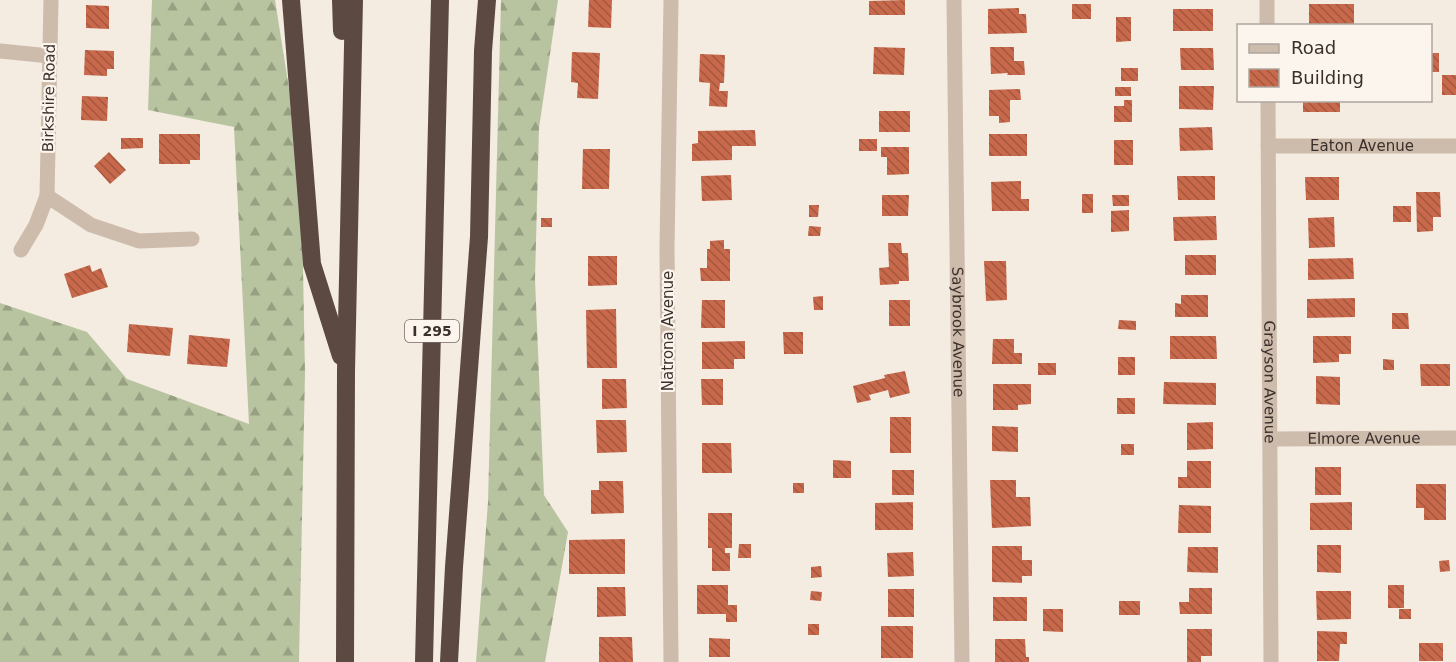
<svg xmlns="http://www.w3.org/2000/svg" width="1456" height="662" font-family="'DejaVu Sans',sans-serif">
<defs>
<pattern id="forest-firs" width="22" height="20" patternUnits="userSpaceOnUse" patternTransform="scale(1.5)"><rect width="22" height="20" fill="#b8c4a0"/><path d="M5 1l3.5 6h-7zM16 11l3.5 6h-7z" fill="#97a083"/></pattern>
<pattern id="building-back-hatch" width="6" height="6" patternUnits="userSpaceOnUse" patternTransform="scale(1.5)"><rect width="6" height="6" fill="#c8694b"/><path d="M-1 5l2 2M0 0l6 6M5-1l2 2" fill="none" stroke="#a4573f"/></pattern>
</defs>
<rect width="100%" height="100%" fill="#f4ebe1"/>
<g fill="url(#forest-firs)">
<path d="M152 0H275L301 165 305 373 299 662H0V303L87 332 127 379 249 424 234 127 148 110Z"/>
<path d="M501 0H558L539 128 535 279 544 495 568 532 545 662H476L488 502Z"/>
</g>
<g fill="url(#building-back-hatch)">
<path d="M589 0H612L611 28 588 27Z"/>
<path d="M905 0V15H869V1Z"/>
<rect x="1072" y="4" width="19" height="15"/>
<rect x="1309" y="4" width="45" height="22"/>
<path d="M86 5 109 6V29L86 28Z"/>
<path d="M1019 8V14H1026L1027 33 988 34V9Z"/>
<rect x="1173" y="9" width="40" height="22"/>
<path d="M1116 17H1131V41L1116 42Z"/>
<path d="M874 47 905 48 904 75 873 74Z"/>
<path d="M990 47H1014V61H1024L1025 75H1007L1008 73 991 74Z"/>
<path d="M1180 48H1213L1214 70H1181Z"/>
<path d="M85 50 114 51V69H107V76L84 75Z"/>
<path d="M572 52 600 53 598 99 577 98 578 83 571 82Z"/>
<rect x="1430" y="53" width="9" height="19"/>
<path d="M700 54 725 55 724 83H720L719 91H728L727 107 709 106 710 83 699 82Z"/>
<rect x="1121" y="68" width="17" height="13"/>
<rect x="1442" y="75" width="14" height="20"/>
<path d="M1179 86H1214L1213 110 1179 109Z"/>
<rect x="1115" y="87" width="16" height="9"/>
<path d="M1020 89 1021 100H1010V122L999 123V116H989V90Z"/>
<path d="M82 96 108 97 107 121 81 120Z"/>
<path d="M1124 100H1132V122H1114V106H1124Z"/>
<rect x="1303" y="100" width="37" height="12"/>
<rect x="879" y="111" width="31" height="21"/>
<path d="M1212 127 1213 150 1180 151 1179 128Z"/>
<path d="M755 130 756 146H732V160L692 161V144L698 143V131Z"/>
<path d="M159 134H200V160H190V164H159Z"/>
<rect x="989" y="134" width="38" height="22"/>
<path d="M121 138H143V148L121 149Z"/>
<rect x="859" y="139" width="18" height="12"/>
<rect x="1114" y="140" width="19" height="25"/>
<path d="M881 147H909V174L887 175V157H881Z"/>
<path d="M583 149H610L609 189H582Z"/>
<path d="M109 152 126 170 110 184 94 166Z"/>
<path d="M731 175 732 200 702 201 701 176Z"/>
<path d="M1177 176H1215V200H1178Z"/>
<path d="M1305 177H1339V200H1306Z"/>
<path d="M1021 181V199H1029V211H992L991 182Z"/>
<path d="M1416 192H1440L1441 217H1433V231L1417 232Z"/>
<rect x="1082" y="194" width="11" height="19"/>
<path d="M882 195H909L908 216H882Z"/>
<path d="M1112 195H1129V206H1113Z"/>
<path d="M809 205H819L818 217H809Z"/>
<rect x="1393" y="206" width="18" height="16"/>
<path d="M1129 210V231L1111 232V211Z"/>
<path d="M1216 216 1217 240 1174 241 1173 217Z"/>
<path d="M1334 217 1335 247 1309 248 1308 218Z"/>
<rect x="541" y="218" width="11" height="9"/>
<path d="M809 226 821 227 820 236H808Z"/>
<path d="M724 240V249H730V281H701L700 268H707V249H710V241Z"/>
<path d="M888 243H901L902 253H908L909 281H899V284L880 285 879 268 889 267Z"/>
<rect x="1185" y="255" width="31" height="20"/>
<path d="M588 256H617V285L588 286Z"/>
<path d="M1353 258 1354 279 1308 280V259Z"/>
<path d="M984 261H1006L1007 300 986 301Z"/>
<path d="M90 265 92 272 101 268 108 287 72 298 64 274Z"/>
<path d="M1181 295H1208V317H1175V303L1181 304Z"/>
<path d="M823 296V310H814L813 297Z"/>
<path d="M1355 298V317L1307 318V299Z"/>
<path d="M702 300H725V328H701Z"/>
<rect x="889" y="300" width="21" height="26"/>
<path d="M616 309 617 368H587L586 310Z"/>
<path d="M1392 313H1408L1409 329H1392Z"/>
<path d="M1119 320 1136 321V330L1118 329Z"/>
<path d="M129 324 173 328 170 356 127 352Z"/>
<path d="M783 332H803V354H784Z"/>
<path d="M189 335 230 339 227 367 187 364Z"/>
<path d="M1170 336H1216L1217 359H1170Z"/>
<path d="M1313 336H1351V354H1339V362L1313 363Z"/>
<path d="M993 339H1014V353H1022V364H992Z"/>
<path d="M745 341V359H734V369H702V342Z"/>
<rect x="1118" y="357" width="17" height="18"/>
<path d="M1383 359 1394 360V370H1383Z"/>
<rect x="1038" y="363" width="18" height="12"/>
<path d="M1420 364H1450V386H1421Z"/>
<path d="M905 371 910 393 890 398 888 390 869 395 871 400 857 403 853 386 885 378 884 375Z"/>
<path d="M1316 376 1340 377V405L1316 404Z"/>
<path d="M602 379H626L627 408 602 409Z"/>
<path d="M701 379H723V405H702Z"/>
<path d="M1164 382 1216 383V405L1163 404Z"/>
<path d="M993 384H1031V404L1018 405V410H993Z"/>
<rect x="1117" y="398" width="18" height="16"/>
<rect x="890" y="417" width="21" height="36"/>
<path d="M596 420H626L627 452 597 453Z"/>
<path d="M1213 422V449L1187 450V423Z"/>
<path d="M992 426 1018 427V452L992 451Z"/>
<path d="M702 443H731L732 473H702Z"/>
<rect x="1121" y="444" width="13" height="11"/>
<path d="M833 460 851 461V478H833Z"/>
<path d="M1187 461H1211V488H1178V477H1187Z"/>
<rect x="1315" y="467" width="26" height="28"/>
<rect x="892" y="470" width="22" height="25"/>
<path d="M990 480H1016V497H1030L1031 526 992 528Z"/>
<path d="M599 481H623L624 513 591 514V490H599Z"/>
<rect x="793" y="483" width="11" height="10"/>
<path d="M1416 484H1446V520H1424V508H1416Z"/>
<path d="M913 502V530H875V503Z"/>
<path d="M1352 502V530H1310V503Z"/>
<path d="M1179 505 1211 506V533H1178Z"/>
<path d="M708 513H732V548H725V553H730V571H712V548H708Z"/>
<path d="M625 539V574H569V540Z"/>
<path d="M739 544H751V558H738Z"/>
<path d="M1317 545H1341V573L1317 572Z"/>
<path d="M992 546H1022V560H1032V576H1022V583L992 582Z"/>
<path d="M1188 547H1218V573L1187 572Z"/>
<path d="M913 552 914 576 888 577 887 553Z"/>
<path d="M1449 560 1450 571 1440 572 1439 561Z"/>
<path d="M821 566 822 577 811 578V567Z"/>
<path d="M697 585H728V605H737V622H726V614H697Z"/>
<rect x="1388" y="585" width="16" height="23"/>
<path d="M597 587H625L626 616 597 617Z"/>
<path d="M1189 588H1212V614H1180L1179 602H1189Z"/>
<rect x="888" y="589" width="26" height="28"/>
<path d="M811 591 822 592 821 601 810 600Z"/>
<path d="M1316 591H1351V619L1317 620Z"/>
<rect x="993" y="597" width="34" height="24"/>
<rect x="1119" y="601" width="21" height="14"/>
<path d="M1043 609H1063V632L1043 631Z"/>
<rect x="1399" y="609" width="12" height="10"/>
<rect x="808" y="624" width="11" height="11"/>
<rect x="881" y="626" width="32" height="32"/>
<path d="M1187 629H1212V656H1201V662H1187Z"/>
<path d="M1317 631 1347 632V644H1340L1339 661H1317Z"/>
<path d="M599 637H632L633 662H599Z"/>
<path d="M709 638 730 639V657H709Z"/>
<path d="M995 639H1025L1026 657H1029V662H995Z"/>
<rect x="1419" y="643" width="24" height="18"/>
</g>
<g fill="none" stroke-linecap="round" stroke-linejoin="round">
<g stroke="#cdbbac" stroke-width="15">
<path d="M51 0 47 196 91 225 139 241 192 239"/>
<path id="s1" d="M954 0 962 662"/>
<path d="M1267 0V26"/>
<path d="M0 51 50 56"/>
<path id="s2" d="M1268 100 1271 662"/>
<path id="s3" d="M1268 146H1456"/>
<path d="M21 250 36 225 47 196"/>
<path id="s4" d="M1271 439 1456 438"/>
<path d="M671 662 667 248 671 0"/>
</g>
<g stroke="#5c4a42" stroke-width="18">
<path d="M291 0 312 264 341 356"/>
<path d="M341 0 342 31"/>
<path d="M345 662 346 371 354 0"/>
<path d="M424 662 440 0"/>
<path d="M449 662 454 567 479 237 483 51 487 0"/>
</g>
</g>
<g text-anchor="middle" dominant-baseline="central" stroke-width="4.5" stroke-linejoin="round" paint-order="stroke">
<rect fill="#fbf5ee" stroke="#756b66" stroke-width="1.5" x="405" y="320" width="54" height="22" rx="4.5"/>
<g font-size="14" font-weight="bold" fill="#3b302b">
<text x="432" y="331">I 295</text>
</g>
<g font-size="15" fill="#3b302b" stroke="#fbf5ee">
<text transform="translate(49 98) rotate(-89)">Birkshire Road</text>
<text stroke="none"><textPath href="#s3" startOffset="94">Eaton Avenue</textPath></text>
<text transform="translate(668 331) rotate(-90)">Natrona Avenue</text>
<text stroke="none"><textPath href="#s1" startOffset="332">Saybrook Avenue</textPath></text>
<text stroke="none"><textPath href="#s2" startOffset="282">Grayson Avenue</textPath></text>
<text stroke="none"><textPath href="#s4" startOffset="93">Elmore Avenue</textPath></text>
</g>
</g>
<rect x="1237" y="24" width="195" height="78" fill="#fbf5ee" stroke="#aea6a0" stroke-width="1.5"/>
<rect x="1249" y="44" width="30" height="9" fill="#cdbbac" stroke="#aea6a0" stroke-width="1.5"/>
<text x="1291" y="54" font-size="18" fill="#3b302b">Road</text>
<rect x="1249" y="69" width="30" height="18" fill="url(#building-back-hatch)" stroke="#aea6a0" stroke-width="1.5"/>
<text x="1291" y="84" font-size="18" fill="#3b302b">Building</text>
</svg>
